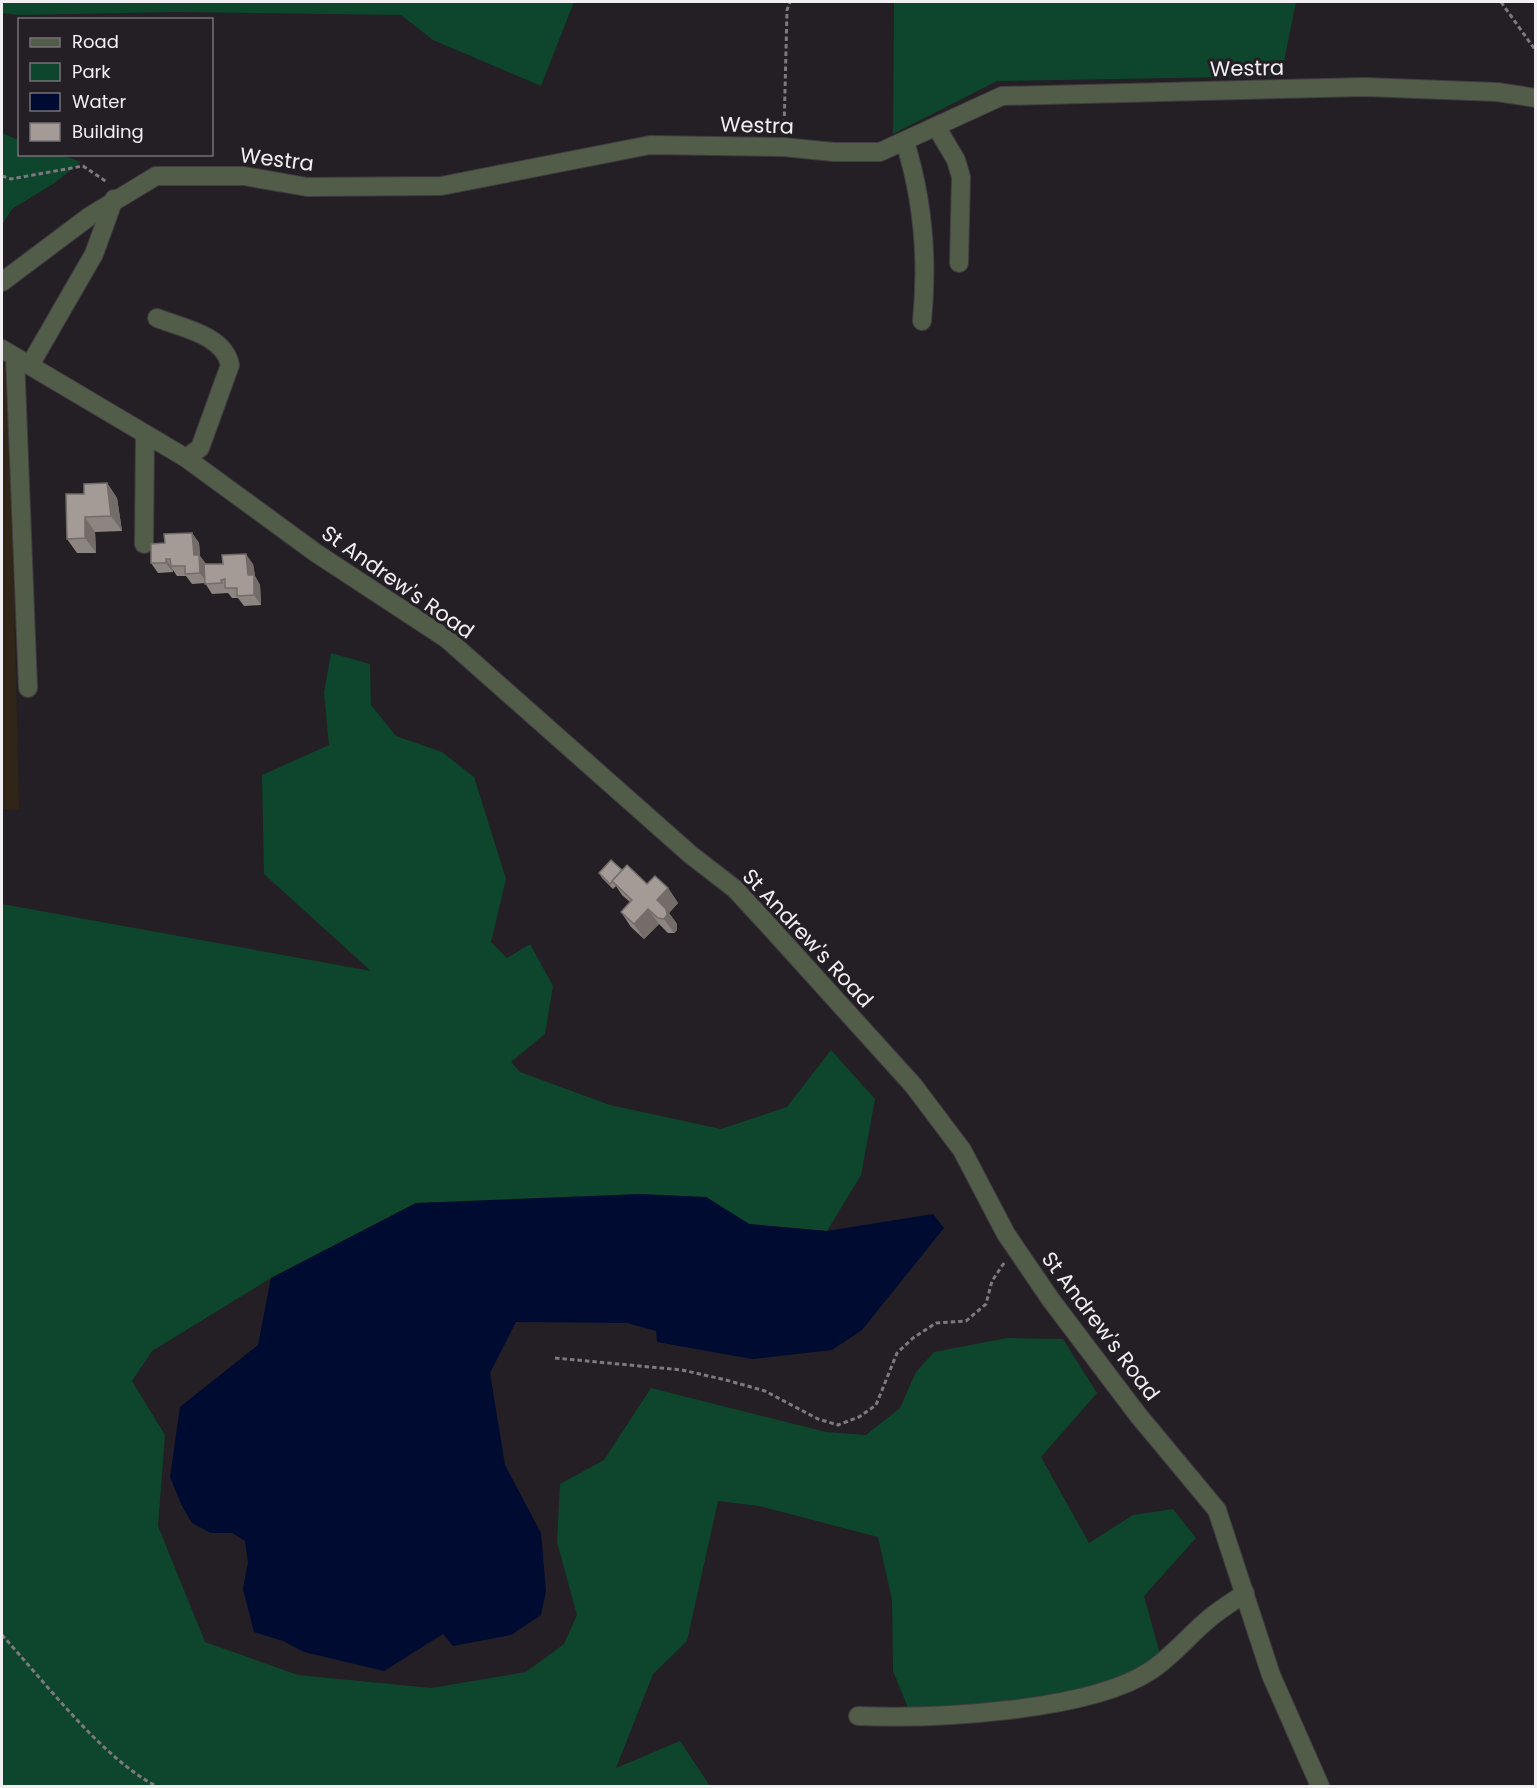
<svg xmlns="http://www.w3.org/2000/svg" width="1537" height="1788" font-family="Poppins,sans-serif">
<rect width="100%" height="100%" fill="#231f24"/>
<path fill="#312517" d="M2 365 8 369 9 378 19 810 2 809Z"/>
<g fill="#0d462c">
<path d="M2 2H574L541 86 433 40 401 15 176 12 18 15 2 13Z"/>
<path d="M894 2H1296L1281 76 997 81 893 134Z"/>
<path d="M2 133 19 140 20 154 61 155 81 162 53 184 12 209 2 225Z"/>
<path d="M331 653 370 664 371 705 396 736 442 752 474 777 506 879 491 942 507 958 530 944 553 986 545 1034 511 1062 520 1072 610 1105 721 1129 787 1107 831 1050 875 1099 861 1175 827 1231 749 1224 706 1197 416 1203 271 1278 152 1351 132 1381 165 1435 158 1526 205 1642 298 1675 431 1688 526 1672 564 1644 577 1615 557 1542 560 1484 604 1460 651 1388 826 1432 866 1435 900 1408 916 1372 934 1352 1007 1338 1063 1339 1097 1393 1041 1457 1089 1543 1133 1515 1173 1509 1196 1538 1144 1596 1165 1672 1111 1697 911 1715 893 1671 892 1600 878 1537 759 1506 718 1501 687 1641 653 1674 616 1768 680 1741 710 1786H2V904L371 971 264 874 262 775 329 745 324 693Z"/>
</g>
<path fill="#000b31" d="M640 1194 706 1197 749 1224 827 1231 933 1214 944 1228 862 1330 832 1350 752 1359 657 1342 656 1331 627 1323 516 1322 490 1373 505 1465 541 1533 546 1591 541 1615 511 1635 453 1646 443 1634 384 1671 304 1652 283 1641 254 1632 243 1589 248 1562 245 1541 232 1533H211L192 1523 182 1506 170 1477 180 1407 258 1345 271 1278 416 1203Z"/>
<g fill="none" stroke-linecap="round" stroke-linejoin="round">
<g stroke="#403c41" stroke-width="20">
<g id="minor">
<path d="M937 128 956 160 961 177 959 263"/>
<path d="M905 142C923 200 928 261 922 321"/>
<path d="M2 282 90 216 156 176H244L307 187 441 186 650 145 783 147 834 152H880L1002 96 1365 87 1497 92 1536 98"/>
<path d="M157 318C182 328 224 335 230 365L200 448 186 458"/>
<path d="M2 349 186 458 316 553 447 639 691 855 735 889 770 927 913 1085 962 1150 1006 1234 1051 1300 1138 1415 1217 1510 1271 1675 1320 1786"/>
<path d="M15 357 28 688"/>
<path d="M30 365 94 254 114 199"/>
<path d="M144 544 145 434"/>
<path d="M858 1716C931 1719 1088 1712 1150 1671 1173 1656 1190 1634 1211 1617 1222 1608 1234 1601 1245 1593"/>
</g>
</g>
<g stroke="#7d797e" stroke-width="3" stroke-dasharray="4.5 3" stroke-linecap="butt">
<path d="M1501 2 1536 51"/>
<path d="M784 131 787 10 790 2"/>
<path d="M2 176 11 179 83 166 107 182"/>
<path d="M555 1358 682 1370 726 1380 765 1391 818 1419 838 1425 859 1417 876 1405 897 1353 913 1338 936 1323 966 1321 986 1304 992 1281 1004 1263"/>
<path d="M2 1635C44 1681 102 1758 156 1786"/>
</g>
<use href="#minor" stroke="#515d49" stroke-width="18"/>
</g>
<g fill="#8d8581">
<path d="M107 483 117 498 122 531 95 532 96 553H77L67 539Z"/>
<path d="M192 533 199 543 200 556 206 564H253L255 576 260 585 261 605 244 606 238 598H232L228 593 212 594 205 583 192 584 186 576H177L173 570V572L158 573 151 563 165 543Z"/>
<path d="M622 870 647 884 668 888 678 903 669 913 677 924V930L674 933H668L659 924 644 939 631 927 621 912 630 902 622 895 616 886 613 889 602 878 599 873Z"/>
</g>
<g fill="#736c69">
<path d="M107 483 117 498 122 531 111 516Z"/>
<path d="M85 517 95 532 96 553 85 538Z"/>
<path d="M192 533 199 543 200 556 206 565 207 583 200 573 194 555Z"/>
<path d="M246 554 253 564 255 576 260 585 261 605 254 595 248 575Z"/>
<path d="M166 559 171 566 173 570V572L166 563Z"/>
<path d="M668 888 678 903 669 913 677 924V930L674 933 664 919 657 900Z"/>
<path d="M648 909 659 924 644 939 634 924Z"/>
</g>
<g fill="#a49b96" stroke="#736c69" stroke-width="1.5">
<path d="M107 483 111 516 85 517V538L67 539 66 494H84V484Z"/>
<path d="M192 533 194 555H199L200 573 185 574V566H171L170 559H166V563H151V544L165 543 164 534Z"/>
<path d="M246 554 248 575H254V595L237 596V588H225V579L221 580 222 583 205 584 204 564H223L222 555Z"/>
<path d="M611 860 622 870 610 884 599 873Z"/>
<path d="M627 865 647 884 655 876 668 888 657 900 666 909 667 915 664 919 658 918 648 909 634 924 621 912 632 900 612 881Z"/>
</g>
<g text-anchor="middle" dominant-baseline="central" stroke-width="6" stroke-linejoin="round" paint-order="stroke">
<g font-size="21" fill="#f2eff3" stroke="#231f24">
<text transform="translate(1247 68) rotate(-1)">Westra</text>
<text transform="translate(757 125) rotate(2)">Westra</text>
<text transform="translate(277 159) rotate(7)">Westra</text>
<text transform="translate(398 582) rotate(35)">St Andrew's Road</text>
<text transform="translate(808 938) rotate(47)">St Andrew's Road</text>
<text transform="translate(1101 1326) rotate(53)">St Andrew's Road</text>
</g>
</g>
<rect width="1537" height="1788" fill="none" stroke="#f2eff3" stroke-width="6"/>
<rect x="18" y="18" width="195" height="138" fill="#231f24" stroke="#767277" stroke-width="1.5"/>
<rect x="30" y="38" width="30" height="9" fill="#515d49" stroke="#767277" stroke-width="1.5"/>
<text x="72" y="48" font-size="18" fill="#f2eff3">Road</text>
<rect x="30" y="63" width="30" height="18" fill="#0d462c" stroke="#767277" stroke-width="1.5"/>
<text x="72" y="78" font-size="18" fill="#f2eff3">Park</text>
<rect x="30" y="93" width="30" height="18" fill="#000b31" stroke="#767277" stroke-width="1.5"/>
<text x="72" y="108" font-size="18" fill="#f2eff3">Water</text>
<rect x="30" y="123" width="30" height="18" fill="#a49b96" stroke="#767277" stroke-width="1.5"/>
<text x="72" y="138" font-size="18" fill="#f2eff3">Building</text>
</svg>
